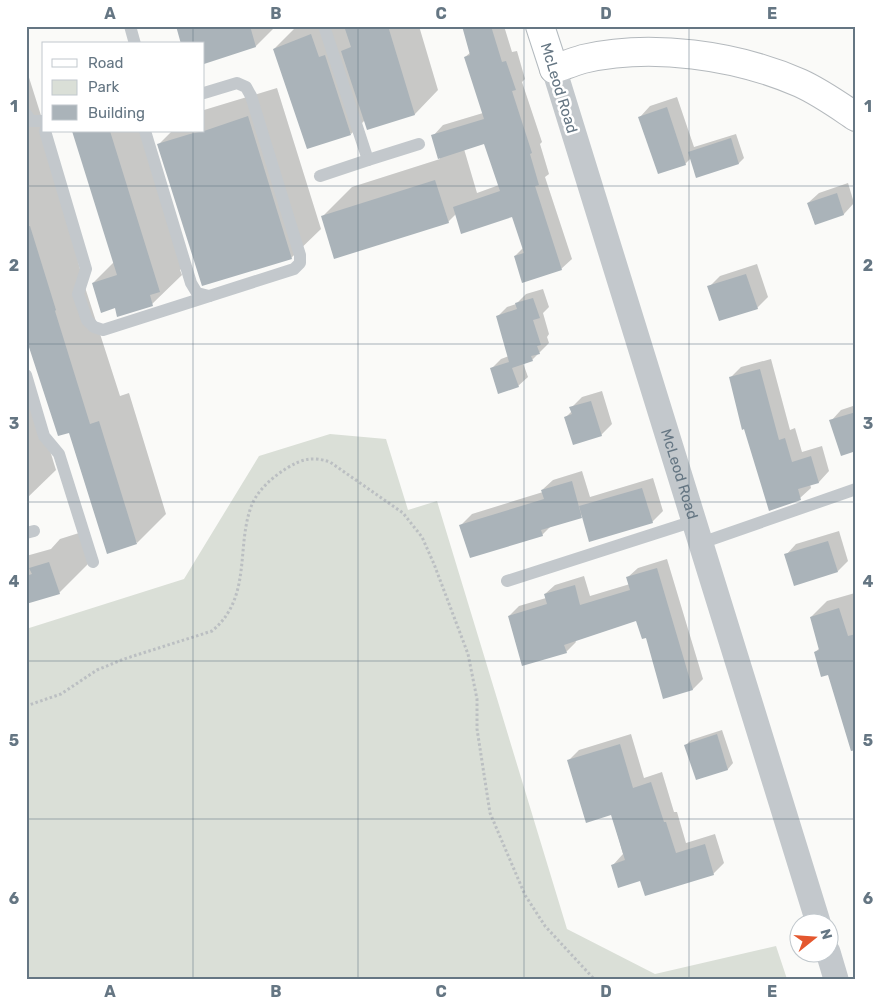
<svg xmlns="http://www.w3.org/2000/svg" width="882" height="1005" font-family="Rubik,sans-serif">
<rect width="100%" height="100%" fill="#fafaf8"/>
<path fill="#dadfd7" d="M330 434 386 439 408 510 437 501 567 929 655 974 776 946 787 979H26V629L184 579 259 456Z"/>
<g fill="#0003" fill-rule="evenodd">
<path d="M177 26H276L256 46 204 63V44Z"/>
<path d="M297 26H419L438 90 415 114 365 120 351 134 274 49Z"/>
<path d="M463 26H504L512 52 517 51 525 79 522 82 542 142 540 144 549 174 545 177 572 259 561 269 515 256 523 248 513 215 456 214 448 222 322 217 352 187 440 159 433 136 443 125 483 113 465 57 471 52ZM485 143 499 185 477 193 464 149Z"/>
<path d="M26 68 44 125 83 281 120 396 129 393 166 514 137 543 70 431 26 336Z"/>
<path d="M277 88 321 229 291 258 159 144 172 131H204V110Z"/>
<path d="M677 97 694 147 736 134 744 158 739 163 696 176 691 158 685 164 640 117 650 106Z"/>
<path d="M73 131H148L189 261 180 270 182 275 152 304 116 307 93 283 114 262Z"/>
<path d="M848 183 854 203 844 214 815 224 808 203 819 193Z"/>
<path d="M757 264 768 297 757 308 709 287 720 276Z"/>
<path d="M543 289 549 307 543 313 549 334 547 337 549 343 532 360 523 363 528 377 518 386 492 368 501 359 509 356 497 317 507 307 516 304 526 294Z"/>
<path d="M771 359 790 430 795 428 802 452 822 446 829 471 819 482 810 484 811 488 800 498 730 378 741 367Z"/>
<path d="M26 373 56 470 26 499Z"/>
<path d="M602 391 612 424 601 435 566 417 572 411 571 408 582 397Z"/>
<path d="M856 405V450L831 421 841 410Z"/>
<path d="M582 471 590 497 653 478 663 511 652 522 583 515 552 525 542 535 461 525 472 514 543 492 542 490 553 480Z"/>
<path d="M839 531 848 561 838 571 786 555 796 544Z"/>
<path d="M79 533 89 563 59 593 26 603V556L51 549 60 539Z"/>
<path d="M667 559 703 679 693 689 664 697 646 636 637 619 575 640 576 642 566 652 509 616 519 606 546 598 545 594 555 585 584 576 590 596 630 584 628 577 638 568Z"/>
<path d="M855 593 856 594V720L815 652 820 648 811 617 827 601Z"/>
<path d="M722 730 733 763 728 769 697 779 686 745 691 740Z"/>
<path d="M631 734 644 778 662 772 674 812H677L686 843 715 834 724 863 713 874 641 880 613 865 623 854 612 814 568 761 579 750Z"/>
</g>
<g fill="#aab3b9">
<path d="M176 26H250L256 47 204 64V44H181Z"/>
<path d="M344 26H388L415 115 367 130 341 51 351 47Z"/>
<path d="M462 26H491L502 62 506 61 516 90 512 91 532 153 530 154 539 185 535 186 562 270 522 283 514 256 524 253 512 217 461 234 453 207 500 191 484 144 438 159 431 135 484 119 464 57 470 55Z"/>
<path d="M311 34 319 57 325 55 351 135 307 149 273 49Z"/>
<path d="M667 107 686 165 658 174 638 117Z"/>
<path d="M248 116 292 259 202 286 157 144 190 134 204 131Z"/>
<path d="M72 131H110L160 292 150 295 153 306 117 317 115 308 101 313 92 283 117 275Z"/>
<path d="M731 138 739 164 696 178 688 152Z"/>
<path d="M435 180 449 223 334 259 321 216Z"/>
<path d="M837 193 844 215 815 225 807 203Z"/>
<path d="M30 226 56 310 55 311 90 424 99 421 137 544 107 554 69 433 58 436 26 338V227Z"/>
<path d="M746 274 758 309 719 321 707 286Z"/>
<path d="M533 298 540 318 533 320 541 345 537 346 540 354 531 356 533 361 512 368 519 387 498 394 490 368 509 362 496 316 517 309 515 303Z"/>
<path d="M760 369 779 440 785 438 792 462 811 456 819 483 798 489 801 500 769 511 744 429 742 430 729 377Z"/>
<path d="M591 401 602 436 573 445 564 417 572 414 569 407Z"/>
<path d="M856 412V451L841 456 829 420Z"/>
<path d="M572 481 582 518 541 530 543 536 470 558 459 525 544 499 541 490Z"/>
<path d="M642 488 653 523 589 542 579 506Z"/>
<path d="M828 541 838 572 794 586 784 554Z"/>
<path d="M49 562 60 594 26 604V576L32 574 29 568Z"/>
<path d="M657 568 693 690 663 699 646 638 642 639 636 621 564 645 567 653 522 666 508 616 547 604 544 594 575 585 580 605 630 590 626 577Z"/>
<path d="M839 608 848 636 856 634V750L851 751 828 675 821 677 814 652 819 650 810 617Z"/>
<path d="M717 734 728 770 696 780 684 745Z"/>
<path d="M620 744 633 788 651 782 664 822H666L676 853 705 844 714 875 645 896 640 881 618 888 611 865 625 860 611 815 586 823 567 760Z"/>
</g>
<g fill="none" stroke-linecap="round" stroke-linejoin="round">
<g stroke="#b3babf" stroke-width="30">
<path id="secondary" d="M540 26 554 69"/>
</g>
<g stroke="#b4b9bd" stroke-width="30">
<path id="motorway" d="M554 69C563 66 573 62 583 59 651 43 736 55 800 83 820 92 838 105 856 117"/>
</g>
<path stroke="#bbbfc2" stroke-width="3" stroke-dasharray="2.5 2.5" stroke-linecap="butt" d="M26 706 61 694 97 670 124 659 212 631C252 598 236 548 251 507 257 490 273 477 287 468 302 459 312 456 330 462L403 513 422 537 434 564 468 654 477 699V729L490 813 525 895 545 926 594 979"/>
<g stroke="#c3c8cc" stroke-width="12">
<path d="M130 26 135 44"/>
<path d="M324 26 368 160 419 144"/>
<path d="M26 114 31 121H44"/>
<path d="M45 131 86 269 78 294 87 320 94 327 103 330 294 269 300 263V255L251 96 246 87 237 83 204 93"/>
<path d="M145 131 191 283 197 293 209 296"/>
<path d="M320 176 368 160"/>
<path d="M26 375 44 436 59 454 93 562"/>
<path d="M26 533 34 531"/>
<path d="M701 543 856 489"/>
<path d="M507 581 694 521"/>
</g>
<g stroke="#c3c8cc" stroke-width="25">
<path id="s1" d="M554 69 818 922"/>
<path d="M828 952 836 979"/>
</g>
<use href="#secondary" stroke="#fff" stroke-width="28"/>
<use href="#motorway" stroke="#fff" stroke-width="28"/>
</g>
<path fill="none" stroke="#657683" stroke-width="1" stroke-opacity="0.55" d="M193 26V44M358 26V979M524 26V979M689 26V979M193 131V979M26 186H856M26 344H856M26 502H856M26 661H856M26 819H856"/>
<g text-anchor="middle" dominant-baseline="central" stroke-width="5" stroke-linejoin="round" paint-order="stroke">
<g font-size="15" fill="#657683" stroke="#fff">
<text transform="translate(559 88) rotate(73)">McLeod Road</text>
<text stroke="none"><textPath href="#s1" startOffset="424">McLeod Road</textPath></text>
</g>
</g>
<rect width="882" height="1005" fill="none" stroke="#ffffff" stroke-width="55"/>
<rect x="42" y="42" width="162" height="90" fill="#ffffff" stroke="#c1c8cd"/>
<rect x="52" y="59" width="25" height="8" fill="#ffffff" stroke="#c1c8cd"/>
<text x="88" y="68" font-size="15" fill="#657683">Road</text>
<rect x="52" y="80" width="25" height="15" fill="#dadfd7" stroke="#c1c8cd"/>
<text x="88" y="92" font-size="15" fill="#657683">Park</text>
<rect x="52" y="105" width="25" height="15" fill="#aab3b9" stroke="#c1c8cd"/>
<text x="88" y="118" font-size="15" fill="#657683">Building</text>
<g transform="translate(814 938) rotate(73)"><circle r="24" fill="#ffffff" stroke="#c1c8cd"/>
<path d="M0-4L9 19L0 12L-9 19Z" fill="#e4572e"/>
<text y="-8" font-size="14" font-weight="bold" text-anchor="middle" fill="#657683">N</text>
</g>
<rect x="28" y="28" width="826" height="950" fill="none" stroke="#657683" stroke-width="2"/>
<g font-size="16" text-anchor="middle" font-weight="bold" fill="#657683">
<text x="110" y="19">A</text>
<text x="276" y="19">B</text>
<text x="441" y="19">C</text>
<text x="606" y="19">D</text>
<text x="772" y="19">E</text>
<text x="14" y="112">1</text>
<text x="868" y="112">1</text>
<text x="14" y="271">2</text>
<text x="868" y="271">2</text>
<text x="14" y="429">3</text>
<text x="868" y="429">3</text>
<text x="14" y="587">4</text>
<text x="868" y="587">4</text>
<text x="14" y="746">5</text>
<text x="868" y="746">5</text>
<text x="14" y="904">6</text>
<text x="868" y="904">6</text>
<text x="110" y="997">A</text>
<text x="276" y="997">B</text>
<text x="441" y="997">C</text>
<text x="606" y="997">D</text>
<text x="772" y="997">E</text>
</g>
</svg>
